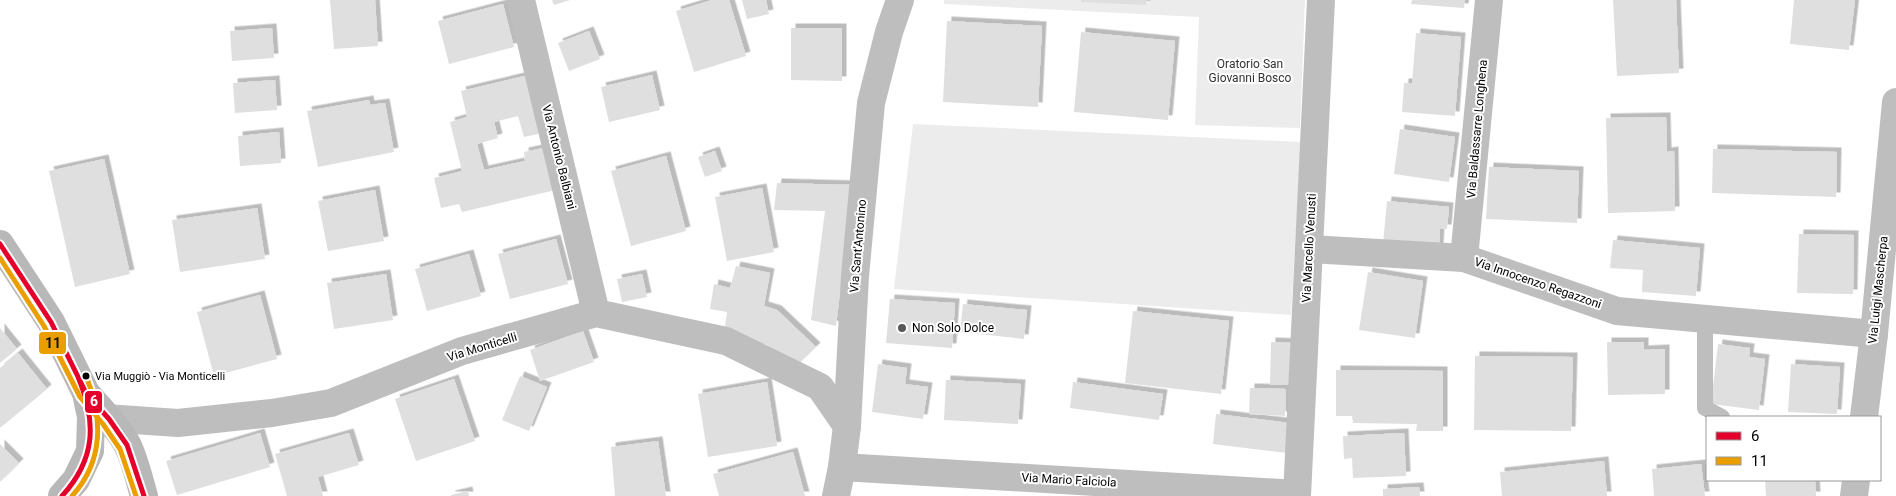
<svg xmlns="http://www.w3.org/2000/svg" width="1896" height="496" font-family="Roboto,sans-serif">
<defs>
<filter id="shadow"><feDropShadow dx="4.5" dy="-4.5" stdDeviation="0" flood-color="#0004"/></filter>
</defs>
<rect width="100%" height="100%" fill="#fff"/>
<g fill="#ececec">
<path d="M944 0H1305L1300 128 1195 125 1199 17 944 4Z"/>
<path d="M913 124 1301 142 1291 315 894 289Z"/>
</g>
<g fill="#dfdfdf" filter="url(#shadow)">
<path d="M330 0H375L378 46 334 49Z"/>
<path d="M552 0H570L554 5Z"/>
<path d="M712 0H729L746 56 694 72 676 11Z"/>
<path d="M742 0H766L769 14 747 19Z"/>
<path d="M1081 0H1146V5L1081 2Z"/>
<path d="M1412 0H1465L1464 8 1411 4Z"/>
<path d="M1613 0H1676L1679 73 1617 76Z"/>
<path d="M1794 0H1855L1849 50 1790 44Z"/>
<path d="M503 4 514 47 449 64 438 21Z"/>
<path d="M947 21 1042 26 1038 107 943 102Z"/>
<path d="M272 28 274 58 232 61 230 31Z"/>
<path d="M791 28H842V81L791 80Z"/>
<path d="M589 31 600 59 569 71 558 43Z"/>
<path d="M1081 32 1175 41 1168 120 1074 112Z"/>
<path d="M1416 33 1461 37 1455 116 1402 112 1404 83H1412Z"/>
<path d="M533 74 547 132 524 137 518 116 494 122 498 138 477 144 484 170 525 161 524 152 548 147 560 189 462 212 459 204 441 208 434 178 462 171 450 122 467 117 461 91Z"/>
<path d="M652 75 660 110 609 122 601 87Z"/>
<path d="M275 80 277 110 235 113 233 83Z"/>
<path d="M369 100 370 105 385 103 394 152 318 167 307 111Z"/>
<path d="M1666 117 1667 152 1674 151 1675 211 1608 213 1606 118Z"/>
<path d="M1400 129 1455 137 1449 182 1394 174Z"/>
<path d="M279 132 281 163 240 166 238 136Z"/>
<path d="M1713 149 1837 152 1836 197 1712 193Z"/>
<path d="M715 151 722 171 705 177 698 157Z"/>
<path d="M666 156 686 231 631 246 611 171Z"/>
<path d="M104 159 130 274 75 287 49 171Z"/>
<path d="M1489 167 1579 171 1577 223 1486 219Z"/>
<path d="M777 183 853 185 836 326 811 320 825 211 774 210Z"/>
<path d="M762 188 774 252 727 261 715 197Z"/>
<path d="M375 190 384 241 328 251 318 201Z"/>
<path d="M1387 201 1449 207 1447 229H1440L1439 249 1383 244Z"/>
<path d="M257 208 265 259 180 272 172 220Z"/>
<path d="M1799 234 1854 235 1853 294 1797 293Z"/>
<path d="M556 239 568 284 510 299 498 254Z"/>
<path d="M1613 240 1700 248 1696 296 1642 292 1643 270 1610 268Z"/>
<path d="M469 254 481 296 427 311 415 269Z"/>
<path d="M736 266 770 273 764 306 777 310 816 347 795 367 767 345 724 333 727 312 710 309 714 284 730 288Z"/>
<path d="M1368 272 1423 281 1415 338 1359 330Z"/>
<path d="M386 274 393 320 334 329 327 283Z"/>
<path d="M642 274 647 297 622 302 617 279Z"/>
<path d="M260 295 277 359 214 376 197 312Z"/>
<path d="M890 299 955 303 952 348 886 343Z"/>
<path d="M963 304 1027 310 1024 339 960 332Z"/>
<path d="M1133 311 1229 321 1221 394 1125 383Z"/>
<path d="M0 328 17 349 0 363Z"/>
<path d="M583 331 594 362 540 381 530 350Z"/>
<path d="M1271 342 1296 343 1295 385H1270Z"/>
<path d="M1607 342H1644V350L1665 349V394L1608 395Z"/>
<path d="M1718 344 1750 348 1749 357 1765 359 1759 410 1711 404Z"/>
<path d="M18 353 47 389 0 428V368Z"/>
<path d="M1475 356 1573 357 1571 431 1474 430Z"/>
<path d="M878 364 907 368 905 384 928 387 923 419 872 412Z"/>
<path d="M1791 364 1840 367 1837 414 1788 412Z"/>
<path d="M1336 370 1443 371V431H1416L1417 424 1353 423 1352 416H1336Z"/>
<path d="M520 376 547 387 529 431 502 420Z"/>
<path d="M454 379 475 441 416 461 395 399Z"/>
<path d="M946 380 1021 384 1018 424 944 420Z"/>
<path d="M767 382 777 446 708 457 698 394Z"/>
<path d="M1073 382 1163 394 1159 420 1070 408Z"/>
<path d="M1250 388 1286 389 1285 416 1249 414Z"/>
<path d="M1216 414 1290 423 1287 453 1213 444Z"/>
<path d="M260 433 270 467 177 495 166 461Z"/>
<path d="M349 433 359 465 318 477 323 496H287L275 454Z"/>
<path d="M1404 433 1406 476 1353 478 1352 458 1344 459 1343 436Z"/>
<path d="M658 441 666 496H615L611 447Z"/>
<path d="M0 444 19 463 0 482Z"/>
<path d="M793 452 805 496H719L713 474Z"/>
<path d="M1604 461 1607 496H1502L1500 472Z"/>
<path d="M1701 464 1705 496H1654L1652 469Z"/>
<path d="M1765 480H1815L1816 496H1766Z"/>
<path d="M1419 487 1420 496H1383V489Z"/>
<path d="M468 491 469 496H451V495Z"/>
</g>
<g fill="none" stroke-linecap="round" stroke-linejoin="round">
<path stroke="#bebebe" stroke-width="16" d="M1705 319V408L1722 417"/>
<g stroke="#bebebe" stroke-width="28">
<path d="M521 0 596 313"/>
<path d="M1310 249 1464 258 1617 311 1874 334"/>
<path d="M1464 258 1489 0"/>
<path d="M91 417 178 423 272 413 331 403 462 351 596 313 726 341 820 387 847 426"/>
<path d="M1864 417 1874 334 1896 102"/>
<path d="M842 467 1297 494"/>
<path d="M836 496 842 467 847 426 855 276 871 103 889 32 900 0"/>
<path d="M1297 496 1321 0"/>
<path d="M1854 496 1856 480"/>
</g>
<g stroke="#b8b8b8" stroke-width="28">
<path d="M0 244 51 322 86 393 91 417 90 451 76 480 62 496"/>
<path d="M86 393C100 409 116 425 127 444 135 460 139 479 144 496"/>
</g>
<g stroke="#fff" stroke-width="9">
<g id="bus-1">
<path d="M0 244 51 322 86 393 109 419 127 445 144 496"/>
<path d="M62 496C95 460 97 424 79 379"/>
</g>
</g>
<g stroke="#fff" stroke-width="9">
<g id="bus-2">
<path d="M0 258 44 326 80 397 103 424 120 449 136 496"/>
<path d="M72 496C104 461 103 417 86 376"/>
</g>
</g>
<use href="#bus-1" stroke="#e4002b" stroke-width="5"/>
<use href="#bus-2" stroke="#eb9e00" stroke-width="5"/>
</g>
<circle fill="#595959" stroke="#fff" stroke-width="2" cx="902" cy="328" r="5"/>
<circle fill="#000" stroke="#fff" stroke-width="2" cx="86" cy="376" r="4.5"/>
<g text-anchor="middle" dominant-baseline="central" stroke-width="4" stroke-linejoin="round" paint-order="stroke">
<g font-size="11" fill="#000" stroke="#fff" text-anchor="start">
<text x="95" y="376">Via Muggiò - Via Monticelli</text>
</g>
<g font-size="12" fill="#333" stroke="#fff">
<text x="1250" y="64">Oratorio San<tspan x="1250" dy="14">Giovanni Bosco</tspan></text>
</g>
<g font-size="12" fill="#000" stroke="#fff">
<text transform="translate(1477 129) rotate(-85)">Via Baldassarre Longhena</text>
<text transform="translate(559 157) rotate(76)">Via Antonio Balbiani</text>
<text transform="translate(858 246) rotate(-85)">Via Sant'Antonino</text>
<text transform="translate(1309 248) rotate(-87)">Via Marcello Venusti</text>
<text transform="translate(1538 283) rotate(19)">Via Innocenzo Regazzoni</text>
<text transform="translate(1878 290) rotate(-84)">Via Luigi Mascherpa</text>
<text transform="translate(482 347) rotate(-17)">Via Monticelli</text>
<text transform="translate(1069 480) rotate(3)">Via Mario Falciola</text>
</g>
<g font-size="12" fill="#000" stroke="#fff" text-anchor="start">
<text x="912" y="328">Non Solo Dolce</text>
</g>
</g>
<g stroke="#fff" stroke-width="2">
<rect x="38" y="331" width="29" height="24" rx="5" fill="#eb9e00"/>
<rect x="84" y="390" width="19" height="24" rx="5" fill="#e4002b"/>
</g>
<g font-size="14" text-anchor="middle" font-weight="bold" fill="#fff">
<text x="94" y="406">6</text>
</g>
<g font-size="14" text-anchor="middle" font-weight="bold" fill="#111">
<text x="53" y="348">11</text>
</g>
<rect x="1706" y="416" width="175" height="65" fill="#ffffff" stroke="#999999"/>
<rect x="1716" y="432" width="25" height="8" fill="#e4002b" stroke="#999999"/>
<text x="1751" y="441" font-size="15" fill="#000000">6</text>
<rect x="1716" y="457" width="25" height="8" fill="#eb9e00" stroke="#999999"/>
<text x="1751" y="466" font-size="15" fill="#000000">11</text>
</svg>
